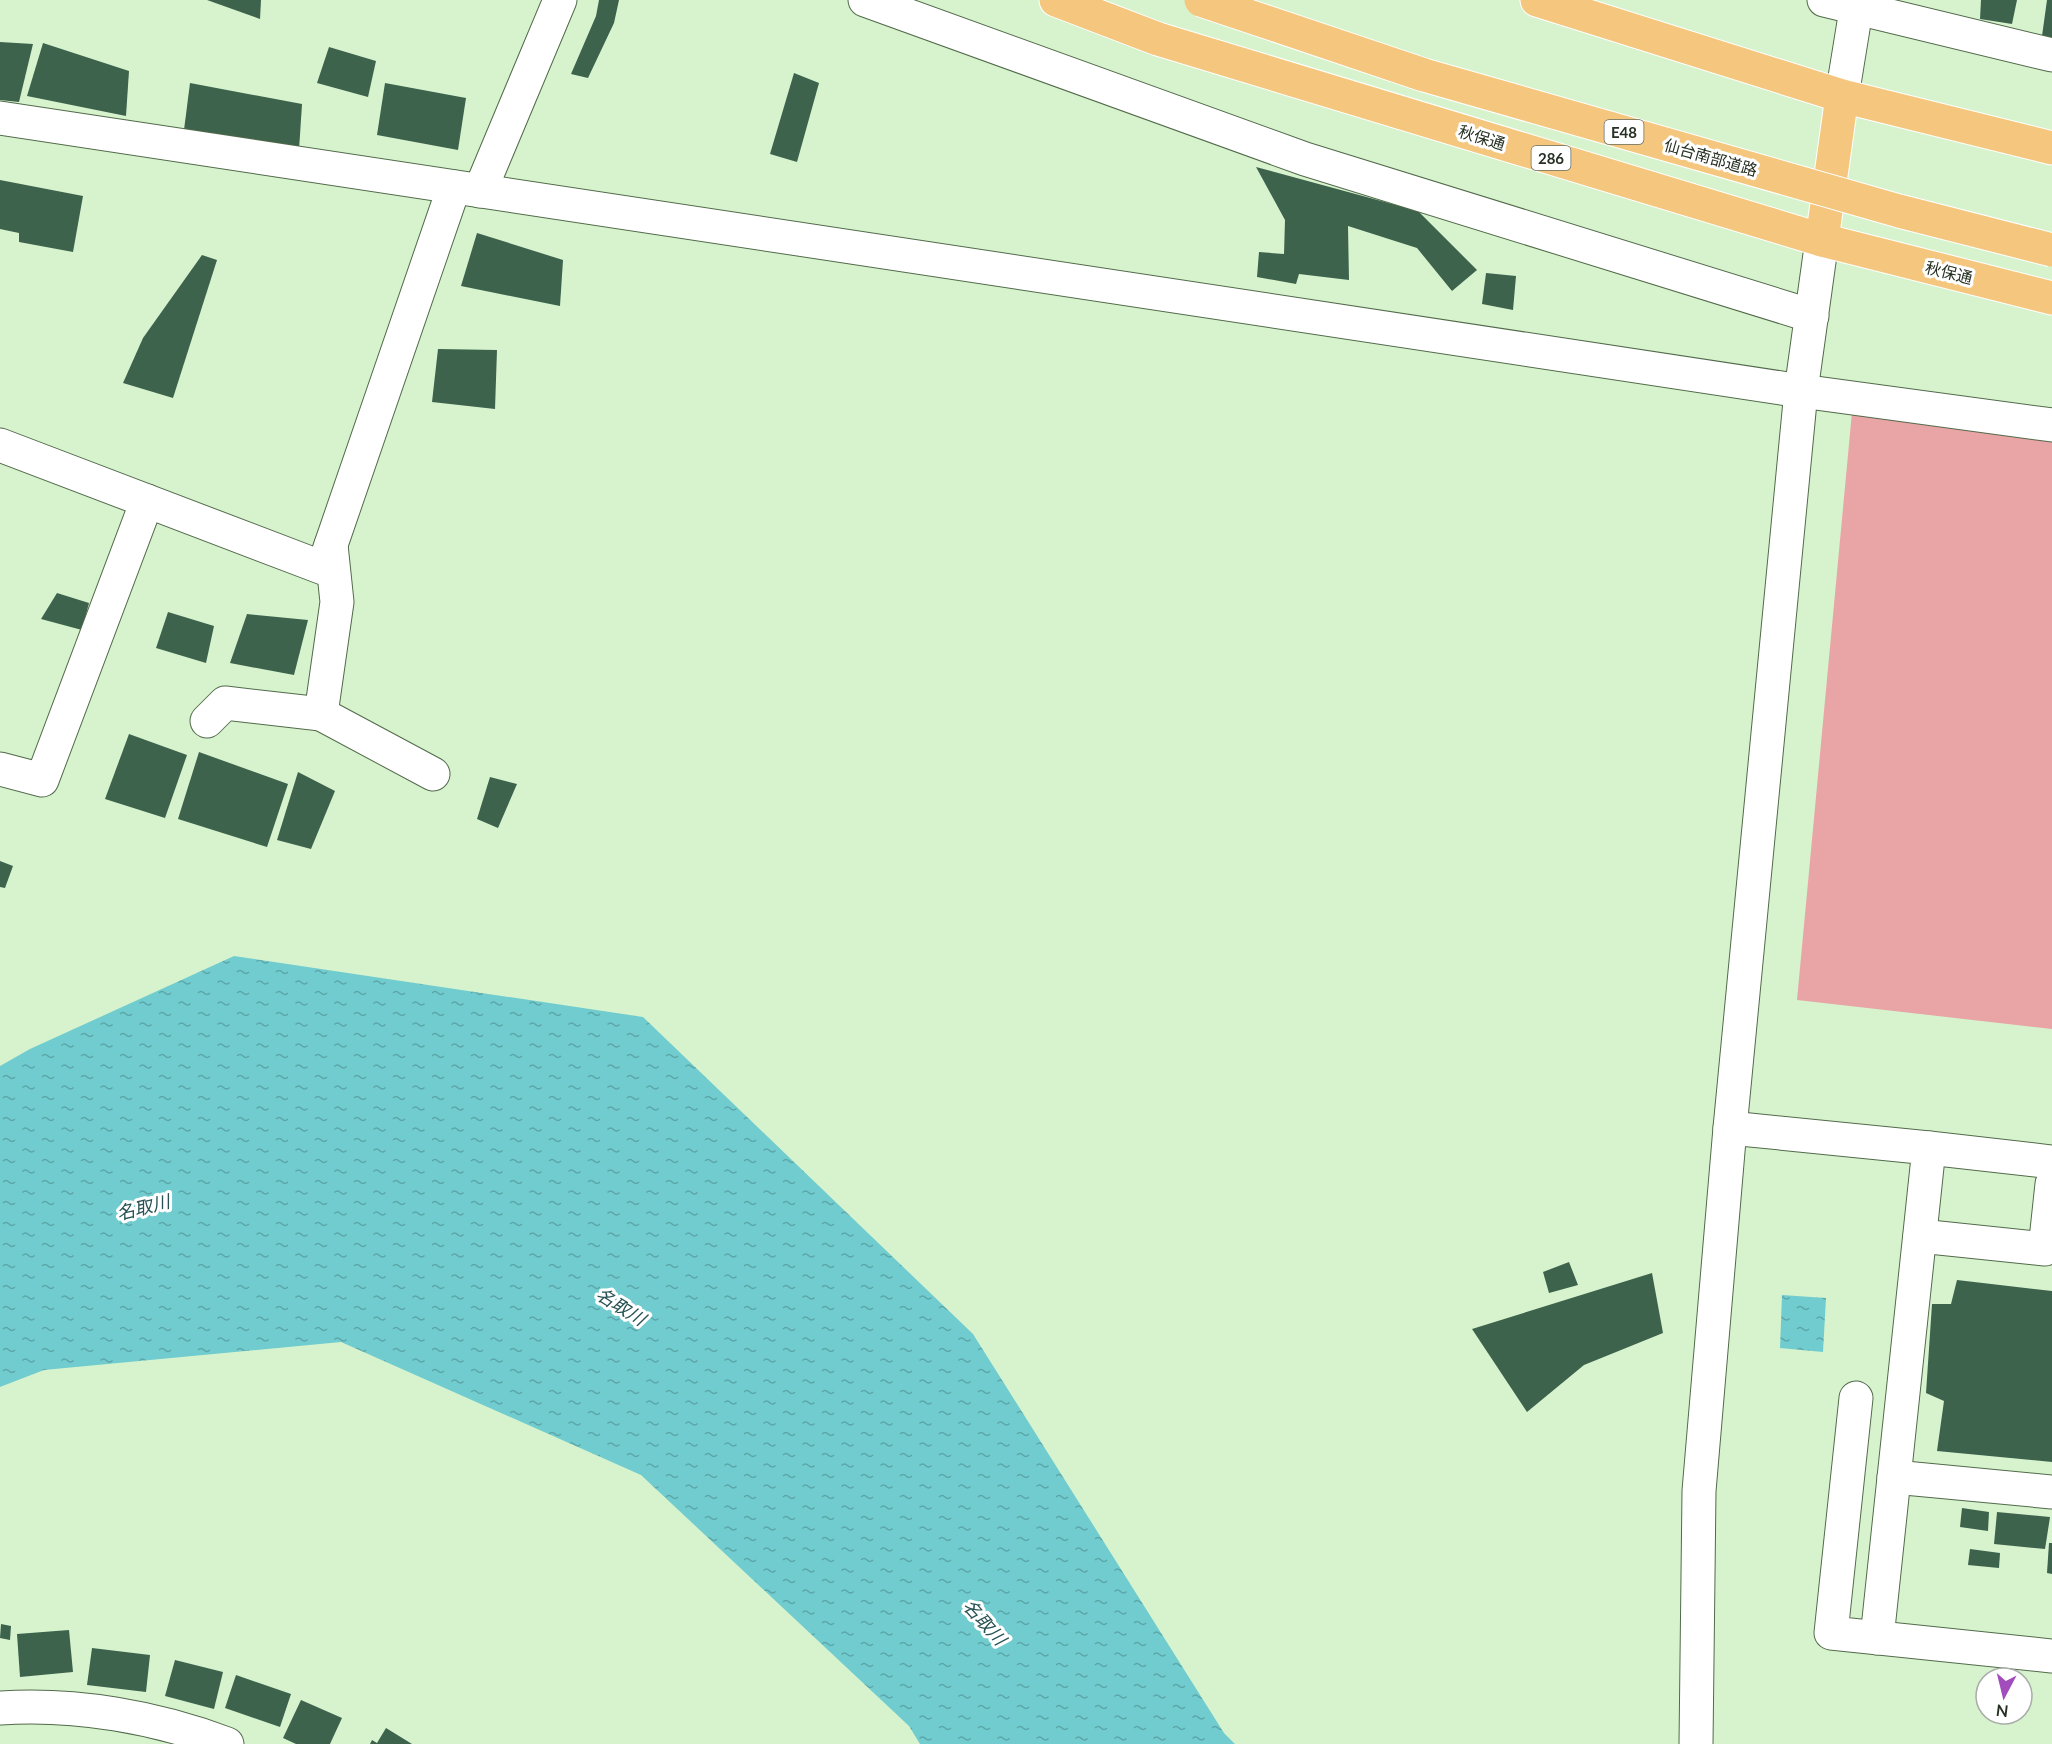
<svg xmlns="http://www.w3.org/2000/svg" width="2052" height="1744" font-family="Lato,'Noto Sans JP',sans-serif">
<defs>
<pattern id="water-ripples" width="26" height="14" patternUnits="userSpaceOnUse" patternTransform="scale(1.5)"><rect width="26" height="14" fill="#70cccf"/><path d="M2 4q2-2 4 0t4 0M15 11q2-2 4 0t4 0" fill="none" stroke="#5ca6a8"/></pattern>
</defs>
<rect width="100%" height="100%" fill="#d7f3ce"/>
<path fill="#e9a4a6" d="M1852 412 2052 440V1029L1797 1000Z"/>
<g fill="url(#water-ripples)">
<path d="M234 956 643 1017 973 1334 1224 1733 1235 1744H920L909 1726 641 1475 341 1342 44 1370 0 1387V1066L30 1049Z"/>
<path d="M1782 1295 1826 1298 1823 1352 1780 1348Z"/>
</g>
<g fill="#3d634d">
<path d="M207 0H261L260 19Z"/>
<path d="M599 0H619L614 23 588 78 571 74 596 16Z"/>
<path d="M1981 0H2017L2012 24 1980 19Z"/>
<path d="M2047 0H2052V39L2042 36Z"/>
<path d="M0 42 33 44 19 102 0 100Z"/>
<path d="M43 43 129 71 126 116 27 96Z"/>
<path d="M329 47 376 61 368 97 317 83Z"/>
<path d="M794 73 819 83 797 162 770 154Z"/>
<path d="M190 83 302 104 299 150 184 130Z"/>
<path d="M385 83 466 98 458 150 377 135Z"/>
<path d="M1256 167 1418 211 1477 270 1452 291 1417 248 1348 226 1349 280 1299 274 1296 284 1257 277 1259 252 1284 254 1285 220Z"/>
<path d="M0 180 83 196 73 252 19 242V233L0 229Z"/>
<path d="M477 233 563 260 560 306 461 286Z"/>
<path d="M202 255 217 260 173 398 123 383 143 338Z"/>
<path d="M1486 273 1516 276 1513 310 1482 304Z"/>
<path d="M438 349 497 350 495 409 432 402Z"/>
<path d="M57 593 89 603 82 630 41 619Z"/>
<path d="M168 612 214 626 206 663 156 648Z"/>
<path d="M247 614 308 620 294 675 230 663Z"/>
<path d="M129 734 187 755 165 818 105 799Z"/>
<path d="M199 752 288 784 267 847 178 819Z"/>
<path d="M298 772 335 791 311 849 277 840Z"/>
<path d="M490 777 517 784 498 828 477 819Z"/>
<path d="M0 861 13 866 5 888 0 887Z"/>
<path d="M1569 1262 1578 1285 1549 1293 1543 1272Z"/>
<path d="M1652 1273 1663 1333 1584 1365 1527 1412 1472 1329Z"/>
<path d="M1957 1280 2052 1291V1462L1937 1451 1944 1401 1926 1393 1932 1304H1951Z"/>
<path d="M1962 1508 1989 1512 1988 1531 1960 1527Z"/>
<path d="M1997 1512 2050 1517 2045 1549 1994 1544Z"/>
<path d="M2049 1543H2052V1574L2047 1573Z"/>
<path d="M1970 1549 2000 1553 1999 1568 1968 1565Z"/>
<path d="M1 1624 11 1626 10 1640 0 1638Z"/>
<path d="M69 1630 73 1672 20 1677 17 1634Z"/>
<path d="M92 1648 150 1655 146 1692 87 1685Z"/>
<path d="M175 1660 223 1672 214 1709 165 1696Z"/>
<path d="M236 1675 291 1694 280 1727 225 1708Z"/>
<path d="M301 1700 342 1718 330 1744H296L283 1738Z"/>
<path d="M386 1728 412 1744H370L372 1740 377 1743Z"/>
</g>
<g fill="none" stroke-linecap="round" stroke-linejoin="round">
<g stroke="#526a4a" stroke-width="35">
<g id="minor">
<path d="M865 0 1305 159 1812 316"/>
<path d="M1824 0 2052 55"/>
<path d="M1842 96 1856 10"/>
<path d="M0 118 1801 391 2052 425"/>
<path d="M480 191 560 0"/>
<path d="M0 445 323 568 454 187"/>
<path d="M321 714 433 774"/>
<path d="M207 721 225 703 321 714 337 602 331 545"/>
<path d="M0 769 42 780 147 501"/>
<path d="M1730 1128 1929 1148 1877 1638"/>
<path d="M1929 1148 2052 1162"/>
<path d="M1920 1236 2045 1249 2052 1184"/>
<path d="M1856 1398 1831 1633 2052 1656"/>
<path d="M1894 1477 2052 1492"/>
<path d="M0 1708C75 1703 157 1717 227 1744"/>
<path d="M1696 1744 1699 1491 1730 1128 1801 391 1822 240"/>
</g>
</g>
<g stroke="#fff" stroke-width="35">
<g id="highway">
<path d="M1056 0 1158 39 1822 240 2052 298"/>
<path d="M1537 0 1842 96 2052 148"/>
<path d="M1822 240 1842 96"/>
</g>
</g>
<use href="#minor" stroke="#fff" stroke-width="33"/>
<use href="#highway" stroke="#f5c67e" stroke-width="33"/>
<g stroke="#fff" stroke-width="35" stroke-linecap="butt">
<path id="highway-bridge" d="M1201 0 1424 75 1899 211 2052 250"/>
</g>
<use href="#highway-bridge" stroke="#f5c67e" stroke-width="33"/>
</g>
<g text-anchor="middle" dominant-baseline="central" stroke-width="6" stroke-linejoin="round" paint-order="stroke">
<g fill="#fff" stroke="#676f65" stroke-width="1.5">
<rect x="1604.5" y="120" width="39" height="24" rx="4.5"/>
<rect x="1531.5" y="146" width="39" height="24" rx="4.5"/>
</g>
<g font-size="15" font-weight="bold" fill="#263123">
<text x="1624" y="132">E48</text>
<text x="1551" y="158">286</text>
</g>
<g font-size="16" fill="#263123" stroke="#fff">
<text transform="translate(1482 137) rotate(17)">秋保通</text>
<text transform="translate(1711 157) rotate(16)">仙台南部道路</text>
<text transform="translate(1949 272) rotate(14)">秋保通</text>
</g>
<g font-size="18" font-style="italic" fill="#275152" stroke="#fff">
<text transform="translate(143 1207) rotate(-14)">名取川</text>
<text transform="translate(621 1306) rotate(32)">名取川</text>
<text transform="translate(985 1622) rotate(48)">名取川</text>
</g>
</g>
<g transform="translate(2004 1696) rotate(187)"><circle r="28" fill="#ffffff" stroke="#a8ada7" stroke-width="1.5"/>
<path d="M0-4.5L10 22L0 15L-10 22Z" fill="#a24dbc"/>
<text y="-9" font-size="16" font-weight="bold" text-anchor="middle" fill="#263123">N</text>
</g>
</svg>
